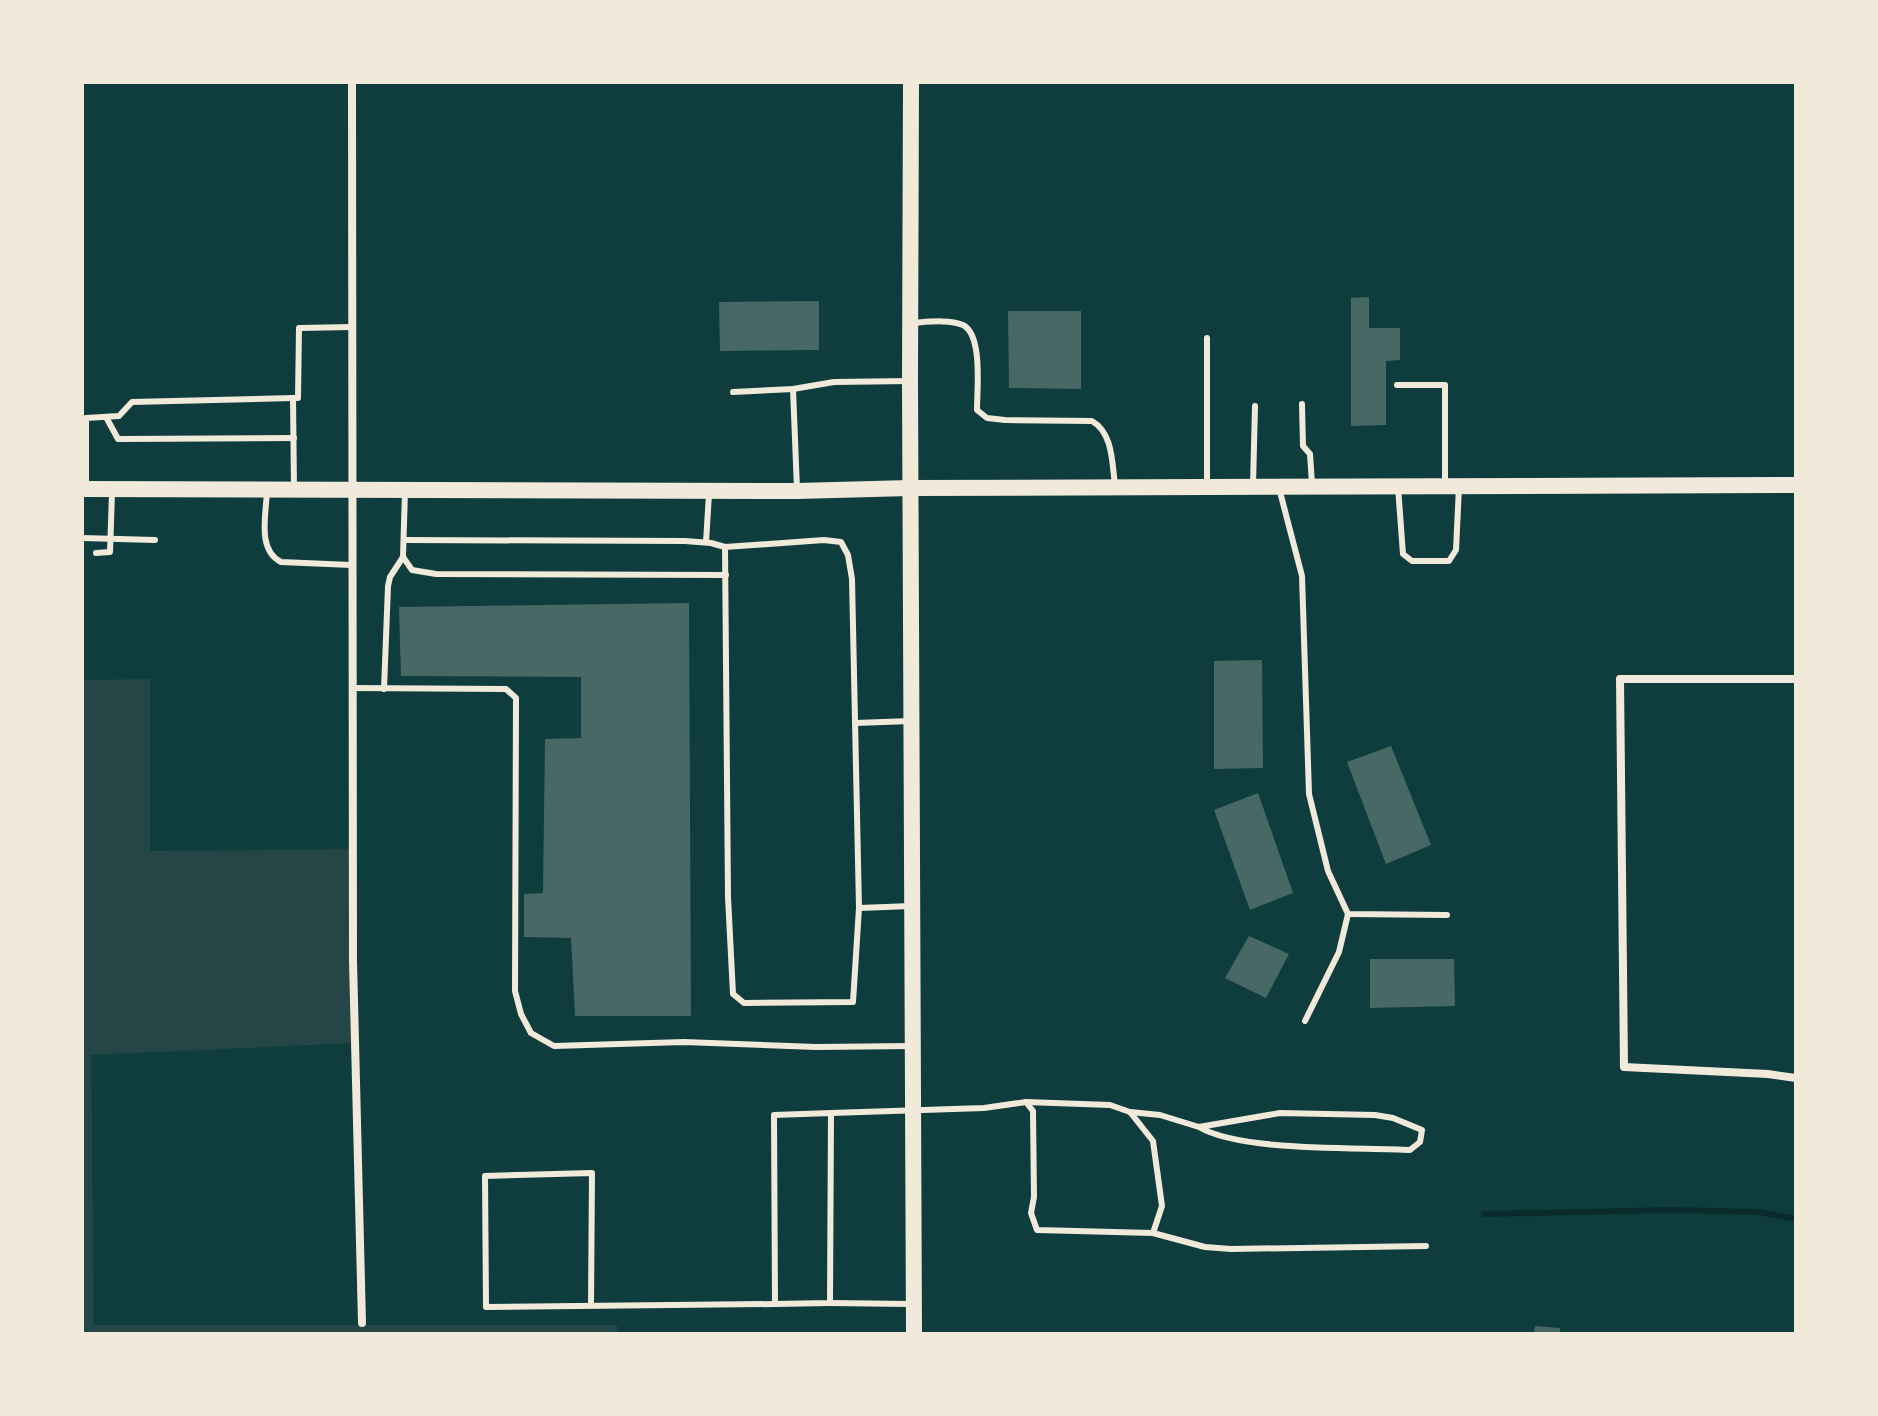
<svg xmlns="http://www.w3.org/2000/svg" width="1878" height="1416" font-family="Montserrat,sans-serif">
<rect width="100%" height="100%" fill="#0f3d3e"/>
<path fill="#244646" d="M150 679V851L353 849 355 1043 91 1055 94 1325H617V1334H82V680Z"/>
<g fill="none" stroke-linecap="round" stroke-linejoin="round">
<path stroke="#0a2a2b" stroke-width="6" d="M1484 1214 1672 1210 1758 1212 1796 1219"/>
</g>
<g fill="#486865">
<path d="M1369 297V328H1400V360L1386 361V425L1351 426V298Z"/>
<path d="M819 301V350L720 351 719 302Z"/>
<path d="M1008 311H1081V389L1009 388Z"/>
<path d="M689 603 691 1016H575L571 938 524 937V894L543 893 545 739 581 738V677L401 676 399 607Z"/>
<path d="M1262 660 1263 768 1214 769V661Z"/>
<path d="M1391 746 1431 845 1386 864 1347 762Z"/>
<path d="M1258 793 1293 893 1250 910 1214 810Z"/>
<path d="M1249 936 1289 954 1266 998 1225 978Z"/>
<path d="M1370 959H1454L1455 1006 1370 1008Z"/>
<path d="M1535 1326 1560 1328V1334H1534Z"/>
</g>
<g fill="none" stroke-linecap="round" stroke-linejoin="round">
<g stroke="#f1e9da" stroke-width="6">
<path d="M912 323C927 322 949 319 963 325 983 335 977 390 977 410L987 418 1005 420 1092 421C1113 433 1112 463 1115 485"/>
<path d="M1397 385H1445V484"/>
<path d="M793 389 797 489"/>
<path d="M733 392 793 389 834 382 910 381"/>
<path d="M1302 404 1303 446 1310 454 1312 484"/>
<path d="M106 417 118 439 294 438"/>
<path d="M1207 485V338"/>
<path d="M1253 485 1255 406"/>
<path d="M1398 487 1403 554 1412 561H1449L1456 550 1459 487"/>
<path d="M1279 488 1302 576 1309 794 1328 871 1348 914 1447 915"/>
<path d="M86 489V418L119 416 132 402 293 398"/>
<path d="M294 489 293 398H298L299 328 352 327"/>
<path d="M267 491C266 515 257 550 281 562L351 565"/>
<path d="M405 491 403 557 412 570 436 574 726 575"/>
<path d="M82 538 155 540"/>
<path d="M404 540 685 541 711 543 725 547"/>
<path d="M706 542 709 494"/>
<path d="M96 553 110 552 112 493"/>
<path d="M352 688 506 689 516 698 515 991 521 1014 531 1033 554 1046 684 1042 816 1047 912 1046"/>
<path d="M384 689 388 586 390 577 403 557"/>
<path d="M855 723 911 721"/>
<path d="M859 908 852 579 848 555 841 542 824 540 725 547 728 897 733 994 744 1003 853 1002 859 908 911 906"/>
<path d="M1305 1021 1339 952 1348 914"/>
<path d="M1026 1102 1110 1105 1130 1112 1153 1141 1162 1206 1153 1233"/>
<path d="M1130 1112 1160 1115 1199 1127 1280 1113 1375 1115 1393 1118 1422 1130 1420 1142 1410 1150C1358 1147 1241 1152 1199 1127"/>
<path d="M831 1113 774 1115 775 1304 830 1303 831 1113 984 1108 1026 1102 1033 1111 1034 1197 1031 1213 1037 1230 1153 1233 1205 1247 1231 1249 1426 1246"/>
<path d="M830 1303 910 1304"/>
<path d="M591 1306 592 1173 485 1176 486 1307 775 1304"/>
</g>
<g stroke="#f1e9da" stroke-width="8">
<path d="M352 82 353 961 362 1323"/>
<path d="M1796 679H1620L1624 1067 1768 1074 1796 1078"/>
</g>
<g stroke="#f1e9da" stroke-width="16">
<path d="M911 82 910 381 914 1334"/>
<path d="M82 489 797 491 910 488 1796 485"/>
</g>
</g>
<rect width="1878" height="1416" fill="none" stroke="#f1e9da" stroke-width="168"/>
</svg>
